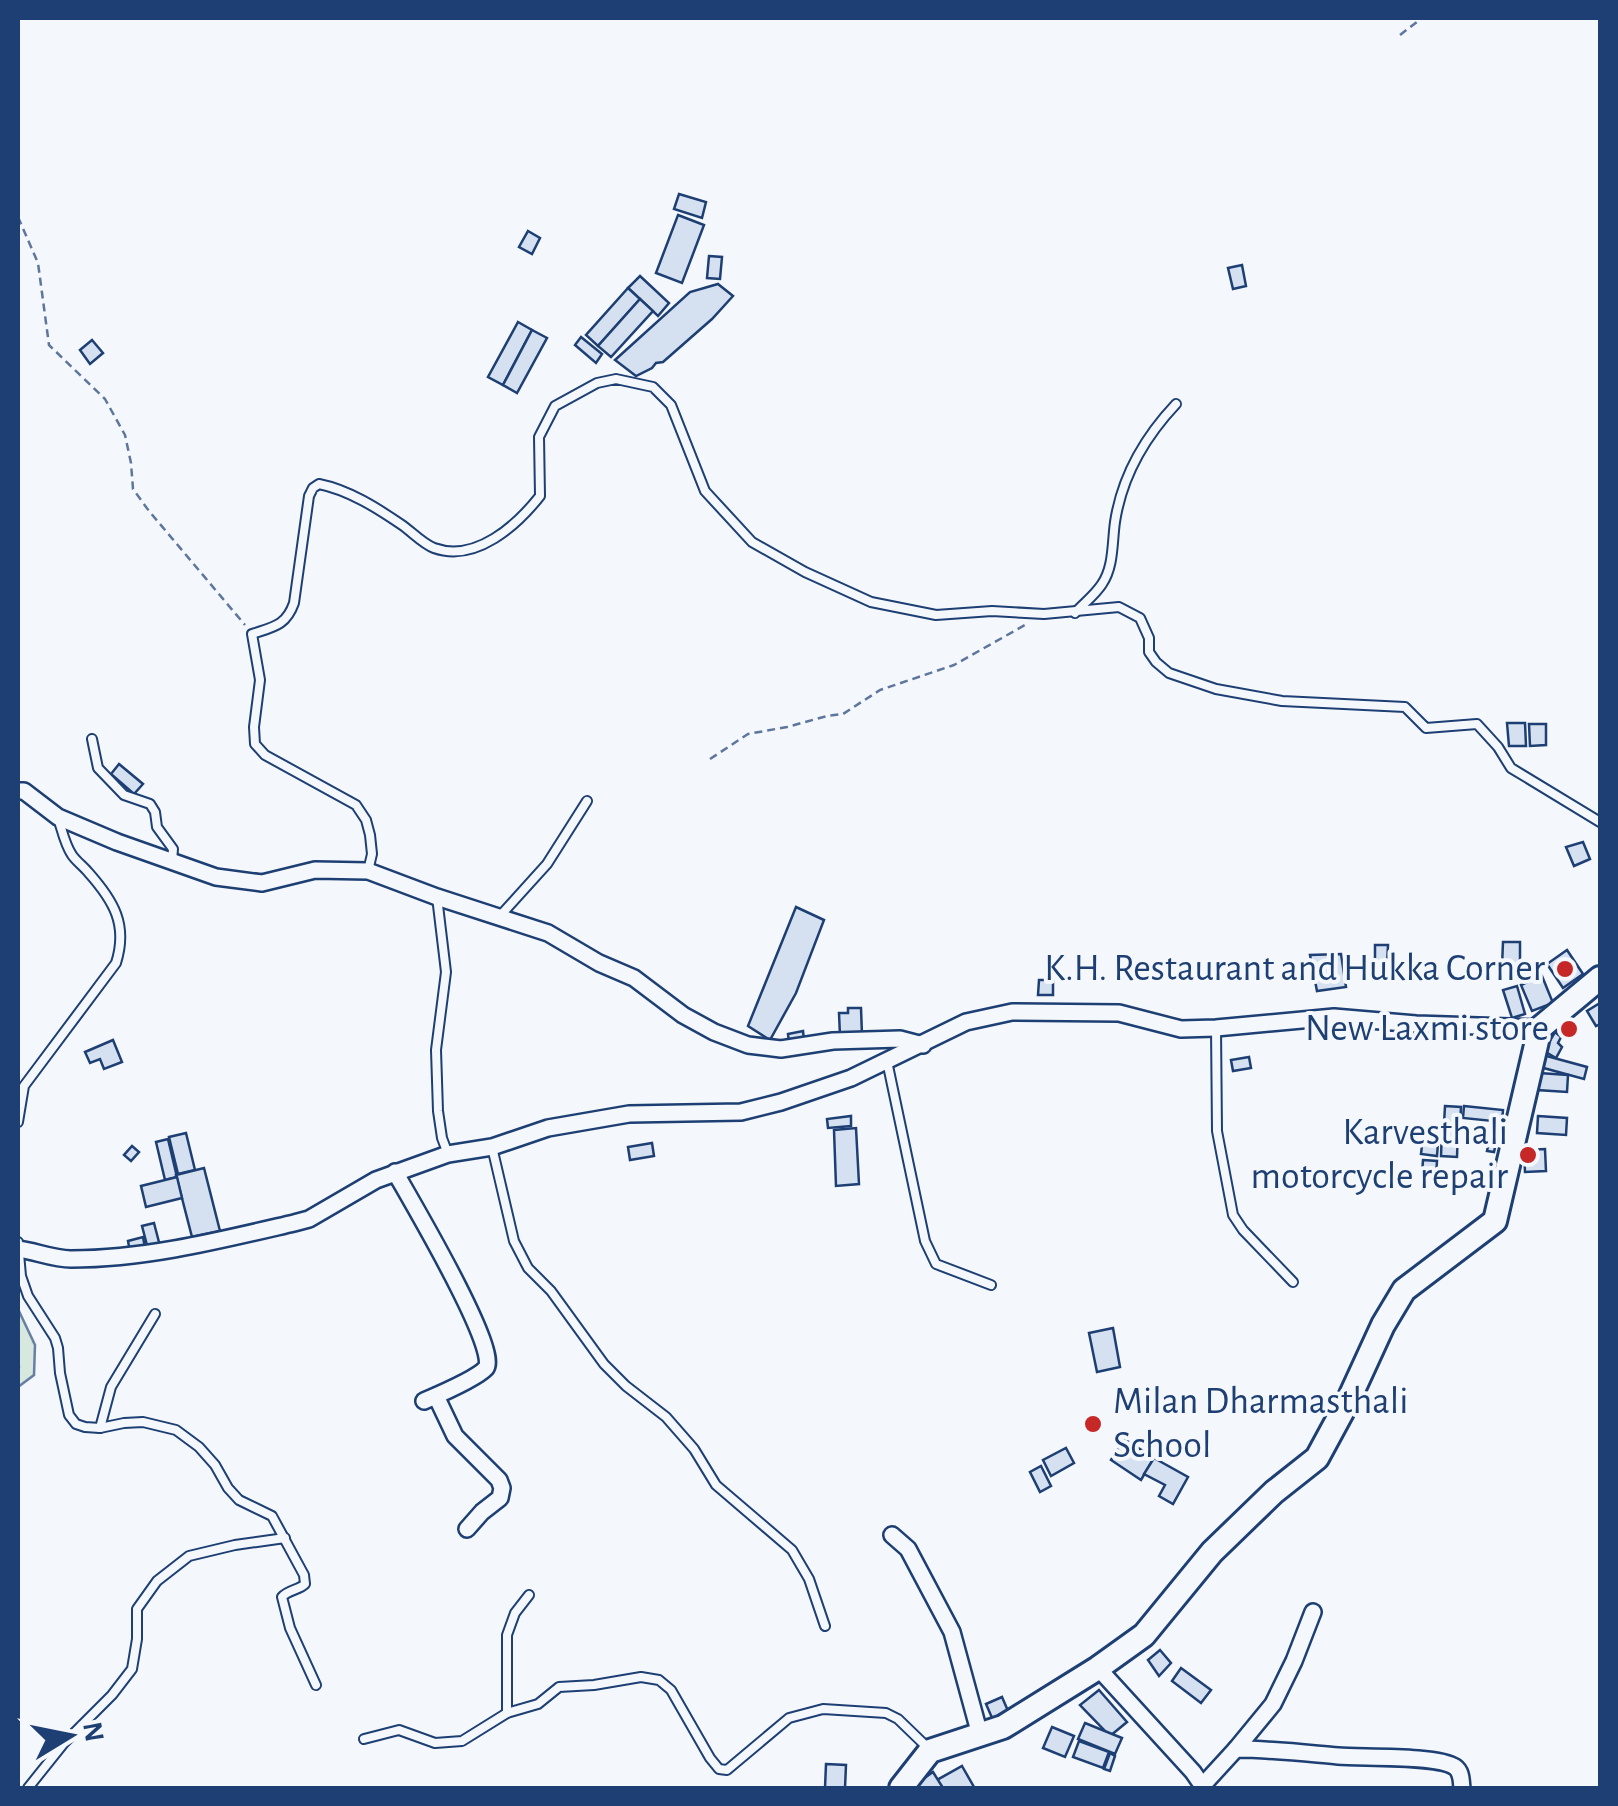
<svg xmlns="http://www.w3.org/2000/svg" width="1618" height="1806" font-family="'Alegreya Sans',sans-serif">
<defs>
<pattern id="forest-firs" width="22" height="20" patternUnits="userSpaceOnUse" patternTransform="scale(2.5)"><rect width="22" height="20" fill="#d7e8df"/><path d="M5 1l3.5 6h-7zM16 11l3.5 6h-7z" fill="#b8c8c3"/></pattern>
</defs>
<rect width="100%" height="100%" fill="#f4f7fb"/>
<path fill="url(#forest-firs)" stroke="#687fa3" stroke-width="2.5" d="M18 1309 35 1345 34 1375 18 1387Z"/>
<g fill="#d5e0f0" stroke="#1d3f73" stroke-width="2.5">
<path d="M679 194 706 202 702 218 674 209Z"/>
<path d="M678 215 704 225 682 283 656 273Z"/>
<path d="M528 231 540 238 532 254 519 247Z"/>
<path d="M709 256 722 257 720 279 707 278Z"/>
<path d="M1242 265 1246 286 1233 289 1228 268Z"/>
<path d="M640 276 669 303 658 316 628 288Z"/>
<path d="M718 284 733 296 712 319 663 362 656 363 652 368 636 376 615 360 690 292Z"/>
<path d="M628 288 640 299 598 346 586 335Z"/>
<path d="M640 299 653 311 611 357 598 346Z"/>
<path d="M518 322 532 330 503 385 488 377Z"/>
<path d="M532 330 547 338 517 393 503 385Z"/>
<path d="M581 337 602 354 596 363 575 345Z"/>
<path d="M92 340 103 353 90 364 80 350Z"/>
<path d="M1507 723H1525L1526 746H1509Z"/>
<path d="M1529 724H1546V745L1530 746Z"/>
<path d="M119 764 143 784 134 794 111 774Z"/>
<path d="M1583 842 1590 859 1574 866 1566 847Z"/>
<path d="M796 907 824 920 796 993 770 1040 748 1026Z"/>
<path d="M1503 942H1520V968L1502 967Z"/>
<path d="M1375 945H1388L1387 965H1375Z"/>
<path d="M1567 950 1583 974 1563 988 1547 964Z"/>
<path d="M1341 954 1346 987 1317 991 1310 955Z"/>
<path d="M1542 976 1553 1003 1532 1011 1521 985Z"/>
<path d="M1039 980H1053V995H1038Z"/>
<path d="M1517 986 1525 1014 1512 1018 1503 990Z"/>
<path d="M1600 1003V1024L1596 1026 1587 1011Z"/>
<path d="M848 1008H861L862 1035 840 1036 839 1013H848Z"/>
<path d="M803 1031 804 1040 789 1043 788 1034Z"/>
<path d="M1555 1032 1561 1037 1558 1043 1562 1047 1556 1058 1544 1051Z"/>
<path d="M113 1040 122 1062 104 1069 100 1059 90 1063 85 1052Z"/>
<path d="M1543 1055 1587 1067 1584 1079 1540 1067Z"/>
<path d="M1249 1057 1251 1068 1233 1071 1231 1060Z"/>
<path d="M1539 1073 1568 1075 1567 1092 1537 1090Z"/>
<path d="M1445 1106 1461 1107 1460 1125 1444 1124Z"/>
<path d="M1464 1106 1503 1110 1502 1122 1463 1118Z"/>
<path d="M851 1116V1126L828 1128 827 1119Z"/>
<path d="M1538 1116 1567 1118 1566 1135 1537 1133Z"/>
<path d="M1493 1123 1500 1125 1494 1152 1487 1151Z"/>
<path d="M856 1128 859 1184 836 1186 834 1130Z"/>
<path d="M1424 1128 1439 1130 1437 1156 1421 1154Z"/>
<path d="M1442 1129 1458 1130 1457 1157 1441 1156Z"/>
<path d="M186 1133 195 1170 178 1174 169 1137Z"/>
<path d="M168 1139 177 1177 165 1180 156 1142Z"/>
<path d="M652 1143 654 1156 630 1160 628 1147Z"/>
<path d="M132 1146 139 1152 131 1161 124 1155Z"/>
<path d="M1545 1149 1546 1171 1525 1172 1524 1150Z"/>
<path d="M1423 1160 1437 1161 1436 1176 1422 1174Z"/>
<path d="M204 1168 220 1231 192 1237 176 1175Z"/>
<path d="M177 1177 182 1198 146 1207 141 1186Z"/>
<path d="M154 1223 160 1246 148 1249 142 1226Z"/>
<path d="M143 1237 145 1248 130 1252 128 1241Z"/>
<path d="M1113 1328 1120 1367 1097 1372 1089 1333Z"/>
<path d="M1124 1439 1154 1458 1141 1480 1111 1460Z"/>
<path d="M1066 1448 1074 1463 1051 1476 1043 1460Z"/>
<path d="M1154 1458 1188 1477 1173 1504 1159 1496 1165 1485 1144 1474Z"/>
<path d="M1041 1466 1051 1486 1040 1492 1030 1472Z"/>
<path d="M1160 1650 1171 1663 1159 1676 1148 1660Z"/>
<path d="M1181 1668 1211 1690 1201 1703 1172 1681Z"/>
<path d="M1099 1690 1127 1722 1110 1736 1080 1705Z"/>
<path d="M1002 1697 1012 1720 996 1727 986 1704Z"/>
<path d="M1085 1723 1122 1738 1115 1754 1078 1739Z"/>
<path d="M1052 1727 1074 1736 1065 1757 1043 1748Z"/>
<path d="M1079 1741 1109 1752 1103 1768 1073 1757Z"/>
<path d="M1110 1753 1115 1756 1110 1771 1104 1769Z"/>
<path d="M826 1764 846 1765 845 1788H825Z"/>
<path d="M962 1766 974 1787 943 1788 937 1780Z"/>
<path d="M933 1772 943 1788H918L916 1784Z"/>
</g>
<g fill="none" stroke-linecap="round" stroke-linejoin="round">
<g stroke="#1d3f73" stroke-width="12">
<g id="lane">
<path d="M1075 613C1083 604 1095 595 1102 584 1114 566 1112 543 1115 522 1122 476 1144 438 1176 404"/>
<path d="M92 739 98 768 124 795 150 804 155 812 157 827 173 849 172 861"/>
<path d="M368 871 372 854 370 835 366 820 356 805 265 755 255 744 254 727 260 680 252 634C273 627 286 626 294 603L309 496 313 488 319 484C349 490 377 508 402 525 412 532 423 544 434 548 476 563 517 525 540 496L539 437 555 406 597 383 616 379 653 387 671 405 705 491 752 542 805 572 871 602 936 615 992 611 1044 614 1119 607 1140 618 1149 638V652L1156 662 1169 673 1216 689 1282 701 1405 707 1426 728 1477 724 1498 747 1511 768 1600 822"/>
<path d="M437 897 446 972 436 1050 438 1111 442 1138 448 1154"/>
<path d="M500 916 547 864 587 801"/>
<path d="M1216 1028 1217 1131 1233 1215 1243 1230 1293 1282"/>
<path d="M887 1061 925 1241 936 1264 991 1285"/>
<path d="M18 1122 24 1086 116 963C128 925 114 901 88 872 83 866 76 861 72 855 65 845 62 830 58 818"/>
<path d="M492 1147 514 1241 528 1268 551 1291 604 1364 626 1386 666 1417 694 1449 716 1485 792 1550 809 1579 825 1626"/>
<path d="M18 1242 21 1276 28 1296 55 1338 58 1348 60 1373 69 1415 76 1424 85 1427 100 1428 124 1423 143 1422 176 1430 199 1447 215 1465 228 1488 239 1500 272 1516 304 1575 305 1584C299 1590 288 1590 282 1597L290 1628 316 1685"/>
<path d="M100 1428 111 1387 155 1314"/>
<path d="M507 1713V1635L515 1613 529 1595"/>
<path d="M364 1739 399 1730 435 1743 462 1741 507 1713 538 1704 559 1687 594 1685 641 1677 659 1680 671 1690 710 1758 719 1769 727 1770 789 1718 823 1709 886 1713 898 1719 928 1748"/>
<path d="M28 1788 64 1743 112 1695 132 1669 137 1639V1609L157 1581 189 1556 235 1545 285 1538"/>
</g>
</g>
<g stroke="#1d3f73" stroke-width="20">
<g id="street">
<path d="M18 791H24L58 817 117 842 216 877 262 883 315 870 368 871 437 897 548 933 599 963 634 978 683 1015 714 1032 748 1045 781 1049 833 1041 900 1039 923 1045"/>
<path d="M395 1172C409 1197 500 1350 486 1368 477 1378 438 1395 424 1401"/>
<path d="M18 1249C35 1251 53 1259 71 1259 146 1259 221 1240 294 1223L309 1219 376 1180 448 1154 492 1147 548 1128 629 1114 741 1112 781 1102 851 1078 966 1022 1012 1012 1119 1013 1181 1029 1216 1028 1334 1017 1416 1024 1540 1028"/>
<path d="M436 1396 455 1436 499 1480 502 1488 500 1498 482 1512 467 1529"/>
<path d="M892 1535 908 1549 952 1632 980 1735"/>
<path d="M1098 1668 1193 1772 1204 1788"/>
<path d="M1236 1749 1273 1704 1294 1661 1313 1612"/>
<path d="M1203 1785 1236 1749C1270 1749 1304 1753 1338 1756 1362 1758 1438 1755 1455 1767 1462 1772 1461 1781 1462 1788"/>
</g>
</g>
<g stroke="#1d3f73" stroke-width="28">
<path id="secondary" d="M901 1788 930 1751 1003 1727 1098 1668 1144 1635 1212 1552 1274 1492 1317 1458 1349 1399 1383 1325 1404 1290 1495 1221 1540 1028 1600 978"/>
</g>
<g stroke="#5e769c" stroke-width="2.5" stroke-dasharray="8 5" stroke-linecap="butt">
<path d="M1400 35 1422 18"/>
<path d="M18 217 38 263 49 345 105 399 125 435 131 463 133 489 149 511 245 625"/>
<path d="M710 759 748 734 787 727 827 716 843 714 880 690 954 665 1025 625"/>
</g>
<use href="#lane" stroke="#f4f7fb" stroke-width="8"/>
<use href="#street" stroke="#f4f7fb" stroke-width="15"/>
<use href="#secondary" stroke="#f4f7fb" stroke-width="22"/>
</g>
<g fill="#c62828" stroke="#f4f7fb" stroke-width="4">
<circle cx="1565" cy="969" r="10"/>
<circle cx="1569" cy="1029" r="10"/>
<circle cx="1528" cy="1155" r="10"/>
<circle cx="1093" cy="1424" r="10"/>
</g>
<g text-anchor="middle" dominant-baseline="central" stroke-width="8" stroke-linejoin="round" paint-order="stroke">
<g font-size="38" fill="#1d3f73" stroke="#f4f7fb" text-anchor="end">
<text x="1545" y="969">K.H. Restaurant and Hukka Corner</text>
<text x="1549" y="1029">New Laxmi store</text>
<text x="1508" y="1133">Karvesthali<tspan x="1508" dy="44">motorcycle repair</tspan></text>
<text x="1113" y="1402" text-anchor="start">Milan Dharmasthali<tspan x="1113" dy="44">School</tspan></text>
</g>
</g>
<rect width="1618" height="1806" fill="none" stroke="#1d3f73" stroke-width="40"/>
<g transform="translate(70 1736) rotate(80)" stroke="#f4f7fb" stroke-width="8" paint-order="stroke">
<path d="M0-8L18 38L0 25L-18 38Z" fill="#1d3f73"/>
<text y="-15" font-size="28" font-weight="bold" text-anchor="middle" fill="#1d3f73">N</text>
</g>
</svg>
